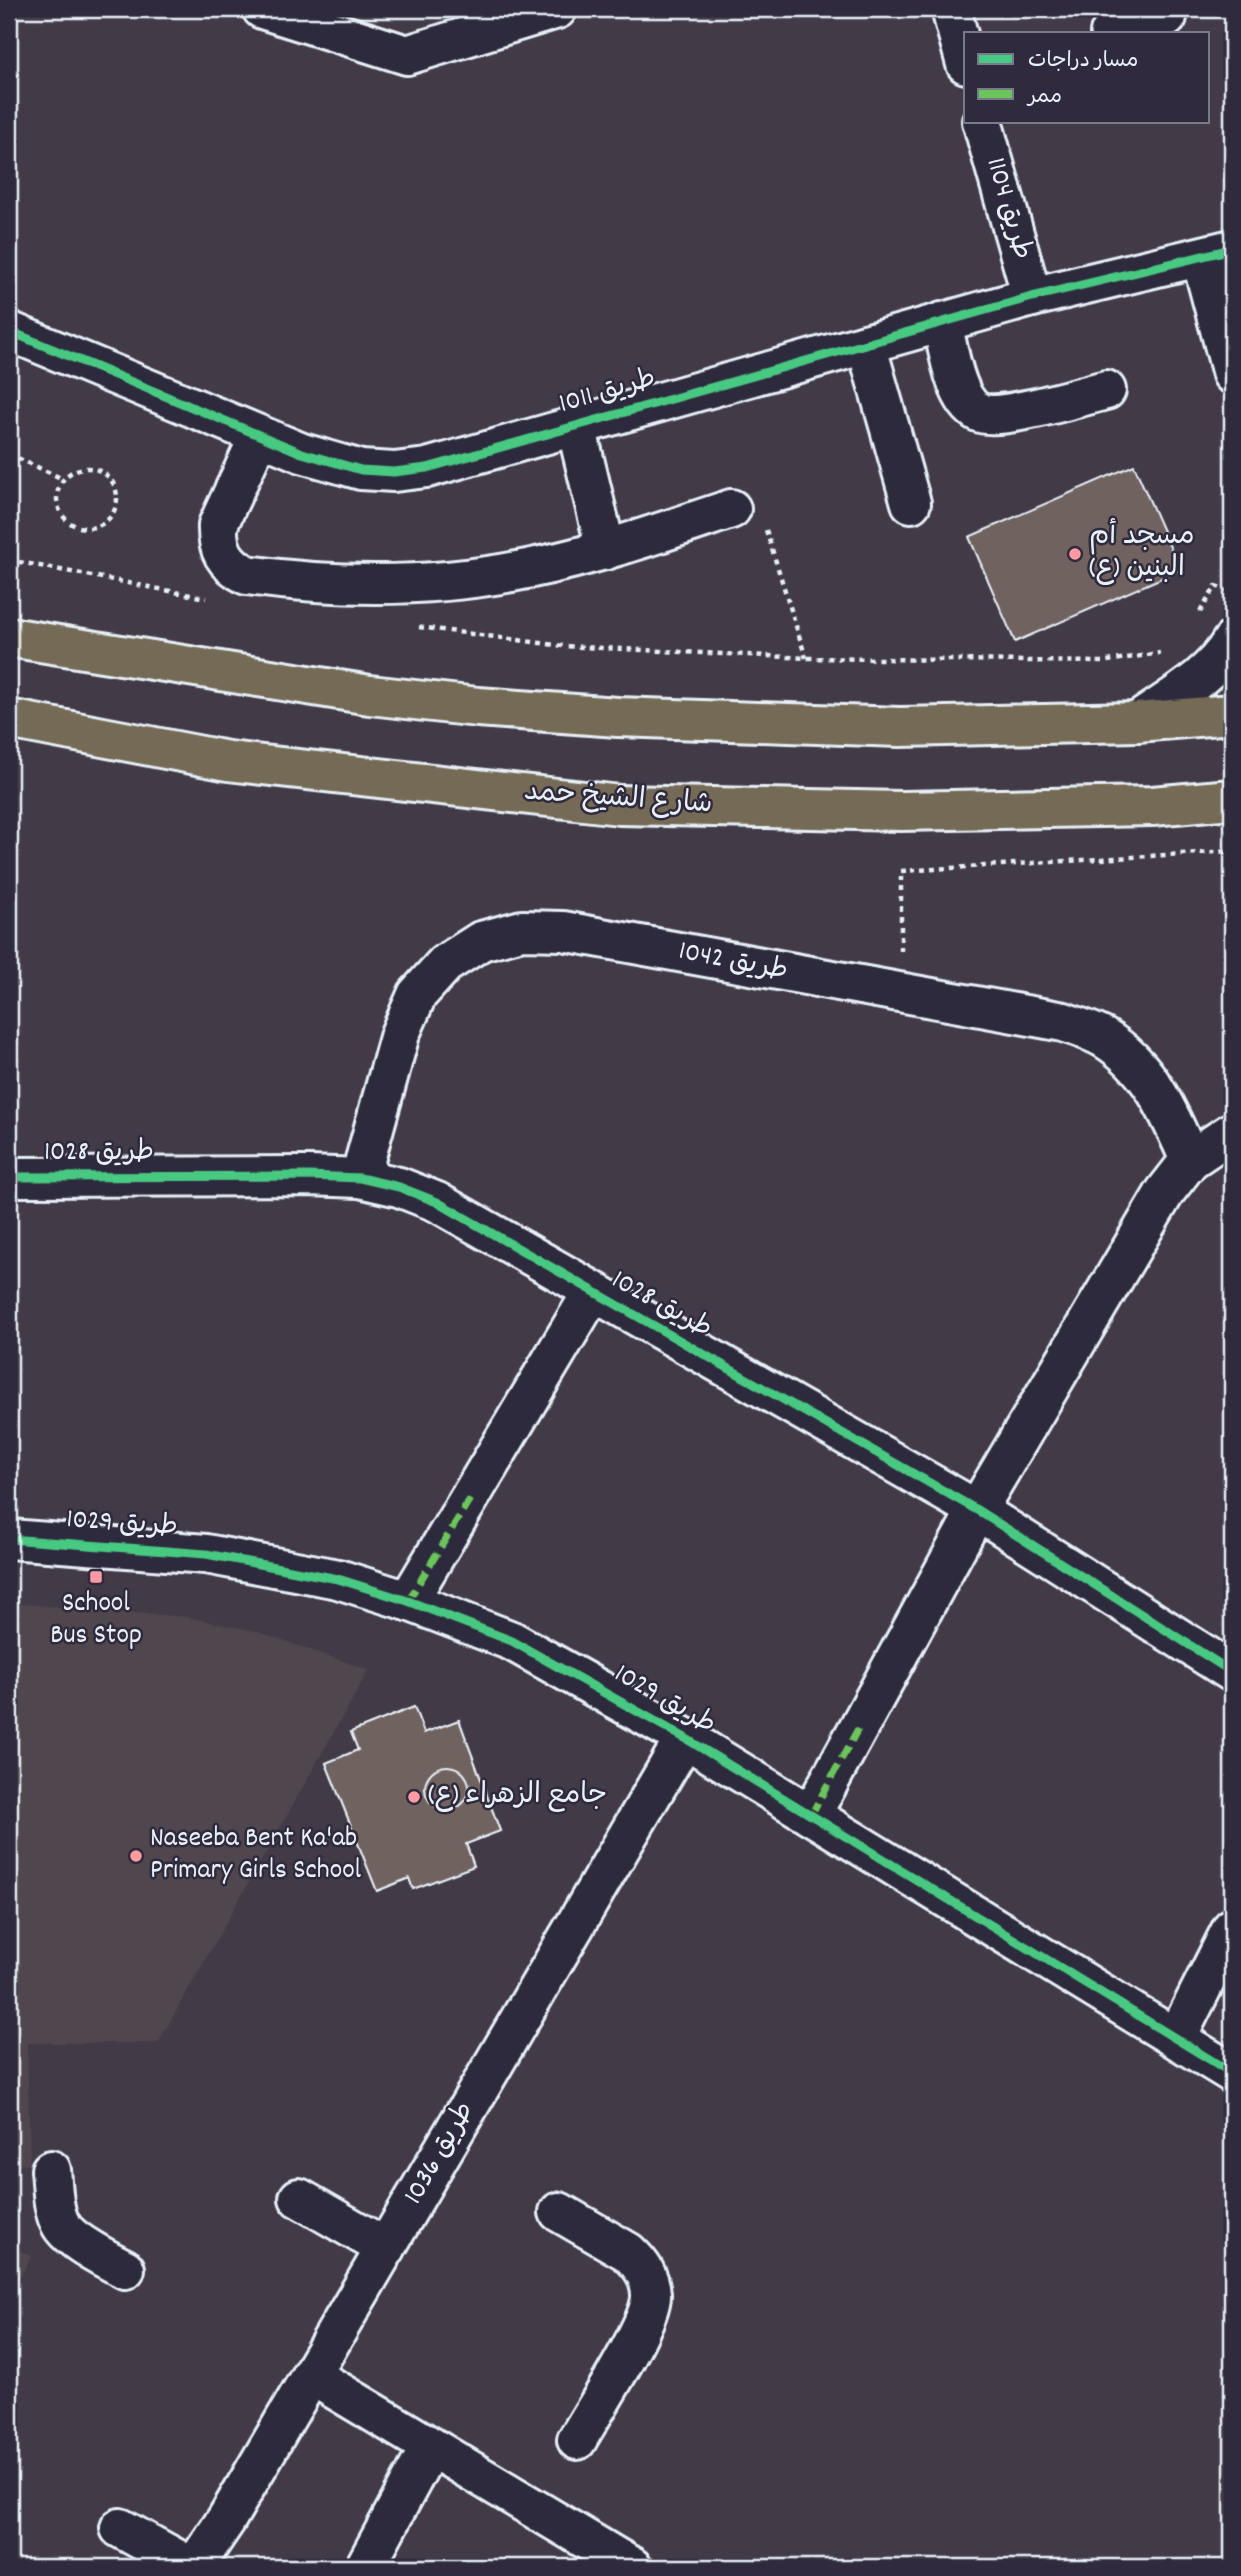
<svg xmlns="http://www.w3.org/2000/svg" width="1241" height="2576" font-family="Dekko,'Playpen Sans Arabic',sans-serif">
<rect width="100%" height="100%" fill="#423b47"/>
<filter id="ink" filterUnits="userSpaceOnUse"><feTurbulence type="fractalNoise" baseFrequency=".0143" numOctaves="2"/><feDisplacementMap in="SourceGraphic" scale="14" xChannelSelector="R" yChannelSelector="G"/><feConvolveMatrix kernelMatrix="1 2 1 2 8 2 1 2 1" color-interpolation-filters="sRGB"/></filter>
<g filter="url(#ink)">
<g fill="#50474e">
<path d="M9 1603 186 1617 255 1631 369 1670 158 2043H27L30 2164H9Z"/>
<path d="M9 2246 32 2256 9 2296Z"/>
</g>
<g fill="#70635f" stroke="#e8f1f8" stroke-width="2" fill-rule="evenodd">
<path d="M1134 465 1180 570 1015 642 969 537Z"/>
<path d="M414 1707 424 1733 459 1720 500 1831 466 1844 474 1866 413 1889 409 1878 377 1891 326 1763 358 1750 351 1732ZM449 1766 456 1767 466 1777 469 1791 466 1799 455 1809H441L429 1801 424 1787 426 1781 435 1769Z"/>
<path d="M414 1707 424 1733 459 1720 500 1831 466 1844 474 1866 413 1889 409 1878 377 1891 326 1763 358 1750 351 1732Z"/>
<circle cx="447" cy="1788" r="22"/>
</g>
<g fill="none" stroke-linecap="round" stroke-linejoin="round">
<g stroke="#e8f1f8" stroke-width="44">
<g id="minor">
<path d="M262 9 407 55 557 9"/>
<path d="M951 9 966 64"/>
<path d="M1110 33 1167 17"/>
<path d="M982 121 1032 297"/>
<path d="M1201 258 1232 374"/>
<path d="M942 322C948 346 954 399 978 412 997 422 1082 396 1106 390"/>
<path d="M9 331 302 453 361 470 394 472 427 468 1032 297 1232 249"/>
<path d="M866 344 911 503"/>
<path d="M576 426 606 550"/>
<path d="M259 437 218 525C217 550 225 564 247 575 342 588 439 588 532 568 600 554 665 531 731 509"/>
<path d="M1137 722C1170 699 1212 676 1232 641"/>
<path d="M9 1177 309 1176 360 1178 399 1187 437 1202 977 1510 1232 1672"/>
<path d="M360 1178 400 1034 417 995 445 964 481 941 522 930 563 931 1064 1022C1077 1027 1092 1031 1104 1038 1150 1066 1169 1113 1190 1160"/>
<path d="M9 1539 206 1554 338 1579 408 1601 512 1641 685 1738 1232 2073"/>
<path d="M408 1601 592 1293"/>
<path d="M811 1815 977 1510 1165 1192 1190 1160 1232 1132"/>
<path d="M1177 2037 1232 1928"/>
<path d="M51 2170C53 2187 52 2210 61 2225 70 2241 108 2260 125 2269"/>
<path d="M299 2198 386 2248"/>
<path d="M559 2212 628 2252C641 2264 650 2276 651 2294 653 2321 593 2412 577 2440"/>
<path d="M311 2375 632 2567"/>
<path d="M120 2528 191 2567"/>
<path d="M194 2567 226 2520 685 1738"/>
<path d="M365 2567 430 2447"/>
</g>
</g>
<g stroke="#e8f1f8" stroke-width="44">
<g id="major">
<path d="M9 637 370 695 478 707 618 717 900 727 1137 722 1232 714"/>
<path d="M9 719 228 761 620 805 901 811 1152 806 1232 799"/>
</g>
</g>
<g stroke="#e8f1f8" stroke-width="4.5" stroke-dasharray="5 5" stroke-linecap="butt">
<path d="M9 454 63 479"/>
<circle cx="87" cy="498" r="30"/>
<path d="M766 530 806 658"/>
<path d="M9 560 206 598"/>
<path d="M1200 612 1216 586 1232 593"/>
<path d="M419 627 563 646 806 658 1101 662 1160 653"/>
<path d="M901 951V871L1232 851"/>
</g>
<use href="#minor" stroke="#2f2a3d" stroke-width="38"/>
<use href="#major" stroke="#746b55" stroke-width="38"/>
<g stroke="#6ac65a" stroke-width="7" stroke-dasharray="14 7" stroke-linecap="butt">
<path d="M408 1601 473 1494"/>
<path d="M811 1815 859 1727"/>
</g>
<g stroke="#2f2a3d" stroke-width="13">
<g id="cycleway">
<path d="M9 331 302 453 361 470 394 472 427 468 1032 297 1232 249"/>
<path d="M9 1177 309 1176 360 1178 399 1187 437 1202 977 1510 1232 1672"/>
<path d="M9 1539 206 1554 338 1579 408 1601 512 1641 685 1738 1232 2073"/>
</g>
</g>
<use href="#cycleway" stroke="#46c982" stroke-width="9"/>
</g>
</g>
<g fill="#ff9aa2" stroke="#2f2a3d" stroke-width="2.5">
<circle cx="1075" cy="554" r="7"/>
<rect x="89" y="1570" width="14" height="14" rx="3.5"/>
<circle cx="414" cy="1797" r="7"/>
<circle cx="136" cy="1856" r="7"/>
</g>
<g text-anchor="middle" dominant-baseline="central" stroke-width="5" stroke-linejoin="round" paint-order="stroke">
<g font-size="28" fill="#e8f1f8" stroke="#2f2a3d">
<text transform="translate(1007 209) rotate(74)">طريق 1104</text>
<text transform="translate(608 393) rotate(-16)">طريق 1011</text>
<text transform="translate(618 800) rotate(4)">شارع الشيخ حمد</text>
<text transform="translate(733 963) rotate(11)">طريق 1042</text>
<text x="99" y="1154">طريق 1028</text>
<text transform="translate(661 1306) rotate(29)">طريق 1028</text>
<text transform="translate(122 1525) rotate(4)">طريق 1029</text>
<text transform="translate(664 1701) rotate(30)">طريق 1029</text>
<text transform="translate(441 2154) rotate(-60)">طريق 1036</text>
</g>
<g font-size="28" fill="#e8f1f8" stroke="#2f2a3d" text-anchor="start">
<text x="1089" y="538">مسجد أم<tspan x="1089" dy="32">البنين (ع)</tspan></text>
<text x="96" y="1605" text-anchor="middle">School<tspan x="96" dy="32">Bus Stop</tspan></text>
<text x="428" y="1797">جامع الزهراء (ع)</text>
<text x="150" y="1840">Naseeba Bent Ka'ab<tspan x="150" dy="32">Primary Girls School</tspan></text>
</g>
</g>
<rect width="1241" height="2576" fill="none" stroke="#2f2a3d" stroke-width="35"/>
<rect x="18" y="18" width="1206" height="2541" fill="none" stroke="#e8f1f8" stroke-width="2.5" filter="url(#ink)"/>
<rect x="964" y="32" width="245" height="91" fill="#2f2a3d" stroke="#797a88" stroke-width="2"/>
<rect x="978" y="54" width="35" height="10" fill="#46c982" stroke="#797a88" stroke-width="2"/>
<text x="1028" y="66" font-size="21" fill="#e8f1f8">مسار دراجات</text>
<rect x="978" y="89" width="35" height="10" fill="#6ac65a" stroke="#797a88" stroke-width="2"/>
<text x="1028" y="102" font-size="21" fill="#e8f1f8">ممر</text>
</svg>
